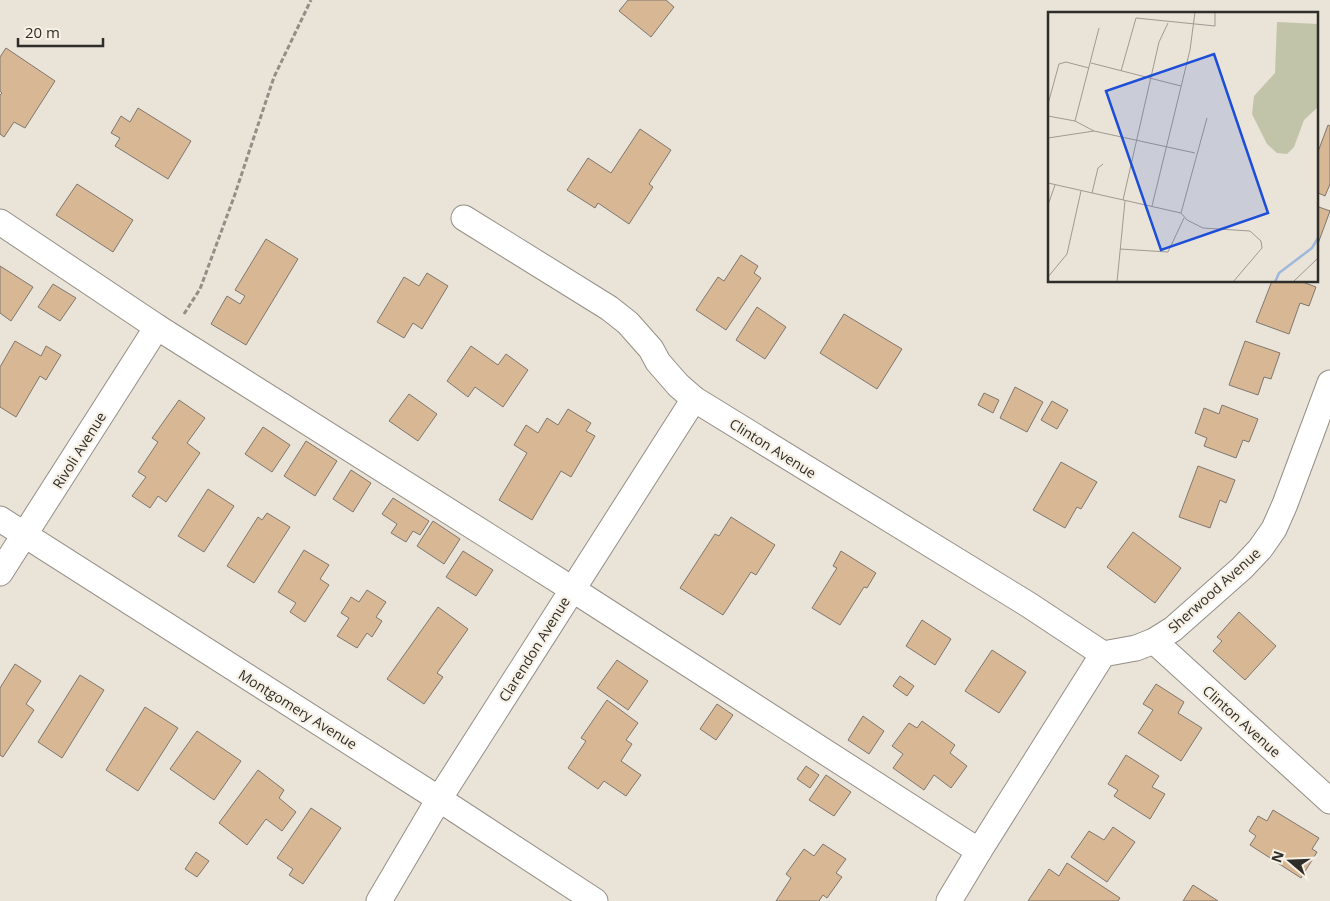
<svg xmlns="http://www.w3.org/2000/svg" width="1330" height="901" font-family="'Open Sans',sans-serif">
<rect width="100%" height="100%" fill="#e9e3d8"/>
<g fill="#d8b894" stroke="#7f776f">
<path d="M628 0H666L674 7 651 37 619 11Z"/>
<path d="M6 48 55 81 25 128 14 122 4 137 0 134V95L2 93 0 91V57Z"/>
<path d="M138 108 191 141 168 179 115 146 120 138 111 133 121 116 130 122Z"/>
<path d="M1328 125 1330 126V184L1325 196 1316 192V157Z"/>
<path d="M640 129 671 150 649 184 653 187 629 224 598 203 595 208 567 190 588 158 611 173Z"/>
<path d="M77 184 133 220 113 252 56 215Z"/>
<path d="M1316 206 1330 211 1316 249Z"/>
<path d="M266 239 298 259 246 345 211 324 227 296 240 304 245 296 235 290Z"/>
<path d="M741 255 758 266 754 273 761 278 726 330 696 310 718 277 724 281Z"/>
<path d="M0 266 33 287 11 321 0 313Z"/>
<path d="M427 273 448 286 422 329 413 323 404 338 377 322 404 277 419 286Z"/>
<path d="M1272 281H1300L1316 287 1309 306 1300 303 1289 334 1256 322Z"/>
<path d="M53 284 76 298 60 321 38 307Z"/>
<path d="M757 307 786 327 765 359 736 340Z"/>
<path d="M844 314 902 349 877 389 820 353Z"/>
<path d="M15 341 41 356 46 346 61 355 46 380 40 376 16 417 0 407V367Z"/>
<path d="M1245 341 1280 353 1271 379 1264 377 1258 395 1229 385Z"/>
<path d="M471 346 498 365 506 354 528 370 503 407 475 387 468 397 447 381Z"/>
<path d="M1015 387 1043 402 1027 432 1000 418Z"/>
<path d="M984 393 999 400 993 413 978 405Z"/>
<path d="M409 394 437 414 418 441 389 421Z"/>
<path d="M179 400 205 418 187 443 200 453 166 502 158 496 150 508 132 496 146 477 138 472 158 442 152 438Z"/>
<path d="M1052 401 1068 410 1057 429 1041 420Z"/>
<path d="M1222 405 1258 419 1249 442 1243 440 1236 458 1204 446 1207 438 1195 433 1204 408 1219 414Z"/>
<path d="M568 409 591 423 586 431 595 436 571 477 561 471 532 520 499 500 527 453 514 445 526 425 538 433 547 418 558 425Z"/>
<path d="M263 427 290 445 272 472 245 454Z"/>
<path d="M306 441 337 461 315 496 284 476Z"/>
<path d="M1061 462 1097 482 1081 509 1077 507 1065 528 1033 510Z"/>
<path d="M1198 466 1235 480 1226 503 1220 500 1210 528 1179 517Z"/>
<path d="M351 470 371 483 353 512 333 499Z"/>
<path d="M208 489 234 506 204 552 178 536Z"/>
<path d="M393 498 429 521 420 535 413 531 406 542 391 533 397 524 382 514Z"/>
<path d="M267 513 290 527 254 583 227 566 258 517 262 520Z"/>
<path d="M731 517 775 545 756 575 751 572 723 615 680 588 715 534 719 536Z"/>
<path d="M433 521 460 539 444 564 417 546Z"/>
<path d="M1133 532 1181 568 1155 603 1107 567Z"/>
<path d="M304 550 329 565 320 579 329 585 305 622 290 612 296 603 278 592Z"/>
<path d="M463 551 493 570 476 596 446 577Z"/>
<path d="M841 551 876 573 867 588 864 587 840 625 812 608 837 568 833 566Z"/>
<path d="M367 590 386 602 376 617 382 621 372 637 367 633 357 648 337 636 349 618 341 613 351 597 359 602Z"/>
<path d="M438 607 468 629 437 673 443 677 424 704 387 679Z"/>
<path d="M1239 612 1276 646 1245 680 1213 651 1222 641 1217 637Z"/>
<path d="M922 620 951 639 935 665 906 646Z"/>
<path d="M992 650 1026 672 999 713 965 691Z"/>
<path d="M617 660 648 681 628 710 597 688Z"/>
<path d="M15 664 41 681 26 704 34 710 3 757 0 755V688Z"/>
<path d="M80 675 104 690 62 758 38 742Z"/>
<path d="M900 676 914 686 907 696 893 686Z"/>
<path d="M1156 684 1184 702 1178 713 1202 728 1181 761 1138 733 1153 710 1143 704Z"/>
<path d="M607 700 638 723 626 740 632 744 621 761 641 775 626 796 604 781 598 789 568 768 586 741 581 738Z"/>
<path d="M717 704 733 715 716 740 700 729Z"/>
<path d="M145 707 178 728 138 791 106 770Z"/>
<path d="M863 716 884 731 869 754 848 740Z"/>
<path d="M922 721 955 745 950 753 967 766 951 788 934 775 924 790 893 768 903 754 892 746 909 723 917 728Z"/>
<path d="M197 731 241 761 214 800 170 769Z"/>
<path d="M1126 755 1159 776 1152 787 1165 794 1150 819 1114 796 1118 790 1108 784Z"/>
<path d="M806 766 819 775 810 788 797 779Z"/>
<path d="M258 770 284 790 279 798 296 812 282 831 266 819 247 845 219 823Z"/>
<path d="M826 775 851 792 834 816 809 800Z"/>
<path d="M311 808 341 828 303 884 289 875 293 869 277 858Z"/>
<path d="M1273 810 1319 838 1312 849 1317 852 1301 878 1250 845 1256 836 1249 831 1258 816 1267 821Z"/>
<path d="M1113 827 1135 842 1107 882 1071 857 1089 831 1104 840Z"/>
<path d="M823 844 846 859 836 873 842 877 827 898 823 895 819 901H776L791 878 786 874 804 849 814 856Z"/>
<path d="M196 852 209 861 197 877 185 869Z"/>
<path d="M1067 863 1120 898 1118 901H1028L1049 869 1059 876Z"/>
<path d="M1193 885 1218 901H1183Z"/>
</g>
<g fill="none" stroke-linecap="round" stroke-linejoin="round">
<g stroke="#958f86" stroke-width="27">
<g id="street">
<path d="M464 218 609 308 628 323 651 349 658 362 678 385 694 399 1029 605 1103 654"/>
<path d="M0 222 157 327 572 589 979 851"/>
<path d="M0 519 439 799 595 901"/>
<path d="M0 573 157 327"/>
<path d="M1154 641 1330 801"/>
<path d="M379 901 439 799 694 399"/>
<path d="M949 901 979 851 1103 654 1136 648 1154 641 1173 629 1242 568 1260 549 1274 529 1285 504 1330 383"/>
</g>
</g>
<path stroke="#938f87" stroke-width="3" stroke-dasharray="5 2.5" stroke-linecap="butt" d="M184 314 200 289 234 197 274 77 311 0"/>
<use href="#street" stroke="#fff" stroke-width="25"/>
</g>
<g text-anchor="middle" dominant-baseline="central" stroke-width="4.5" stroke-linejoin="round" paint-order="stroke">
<g font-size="14" fill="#2f2d29" stroke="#f6f0e5">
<text transform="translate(773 448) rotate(32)">Clinton Avenue</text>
<text transform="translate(79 450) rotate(-58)">Rivoli Avenue</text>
<text transform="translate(1214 590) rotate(-42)">Sherwood Avenue</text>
<text transform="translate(534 649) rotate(-58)">Clarendon Avenue</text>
<text transform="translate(298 709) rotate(32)">Montgomery Avenue</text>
<text transform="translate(1242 721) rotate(42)">Clinton Avenue</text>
</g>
</g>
<g transform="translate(1048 12)">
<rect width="270" height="270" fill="#e9e3d8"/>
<path d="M229 10 270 12V95L256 108 246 135 239 142 229 141 219 132 204 102 206 84 227 61Z" fill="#c2c4a9"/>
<path fill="none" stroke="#9fb8de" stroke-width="2.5" d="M227 270 231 261 264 236 270 226"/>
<path fill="none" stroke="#9f9a92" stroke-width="1" d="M43 51 133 74M73 59 88 6 167 14V0M0 92 11 52 18 50 41 56M0 104 27 109 46 119 147 141M27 109 51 16M0 126 46 119M0 171 133 201 139 208 155 216 202 219 213 229 214 236 185 270M44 181 50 156 55 152M75 188 111 30 120 11M0 193 7 173M104 194 142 38 147 0M133 201 159 106M72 237 120 240 136 206M0 265 19 242 33 179M69 270 77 189M245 270 270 246"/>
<path fill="#1d4ed8" fill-opacity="0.15" stroke="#1d4ed8" stroke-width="2.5" d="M166 42 220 201 113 238 58 79Z"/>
<rect width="270" height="270" fill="none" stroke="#2f2d29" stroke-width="2.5"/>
</g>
<g transform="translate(1290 861) rotate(289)" stroke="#f6f0e5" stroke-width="4" paint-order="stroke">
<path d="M0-4L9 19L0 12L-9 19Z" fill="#2f2d29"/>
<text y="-8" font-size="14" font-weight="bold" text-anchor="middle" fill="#2f2d29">N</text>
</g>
<path d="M18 38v8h85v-8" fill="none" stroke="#2f2d29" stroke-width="2.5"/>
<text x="25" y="38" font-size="15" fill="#2f2d29" stroke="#f6f0e5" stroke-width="4" paint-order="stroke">20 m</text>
</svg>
